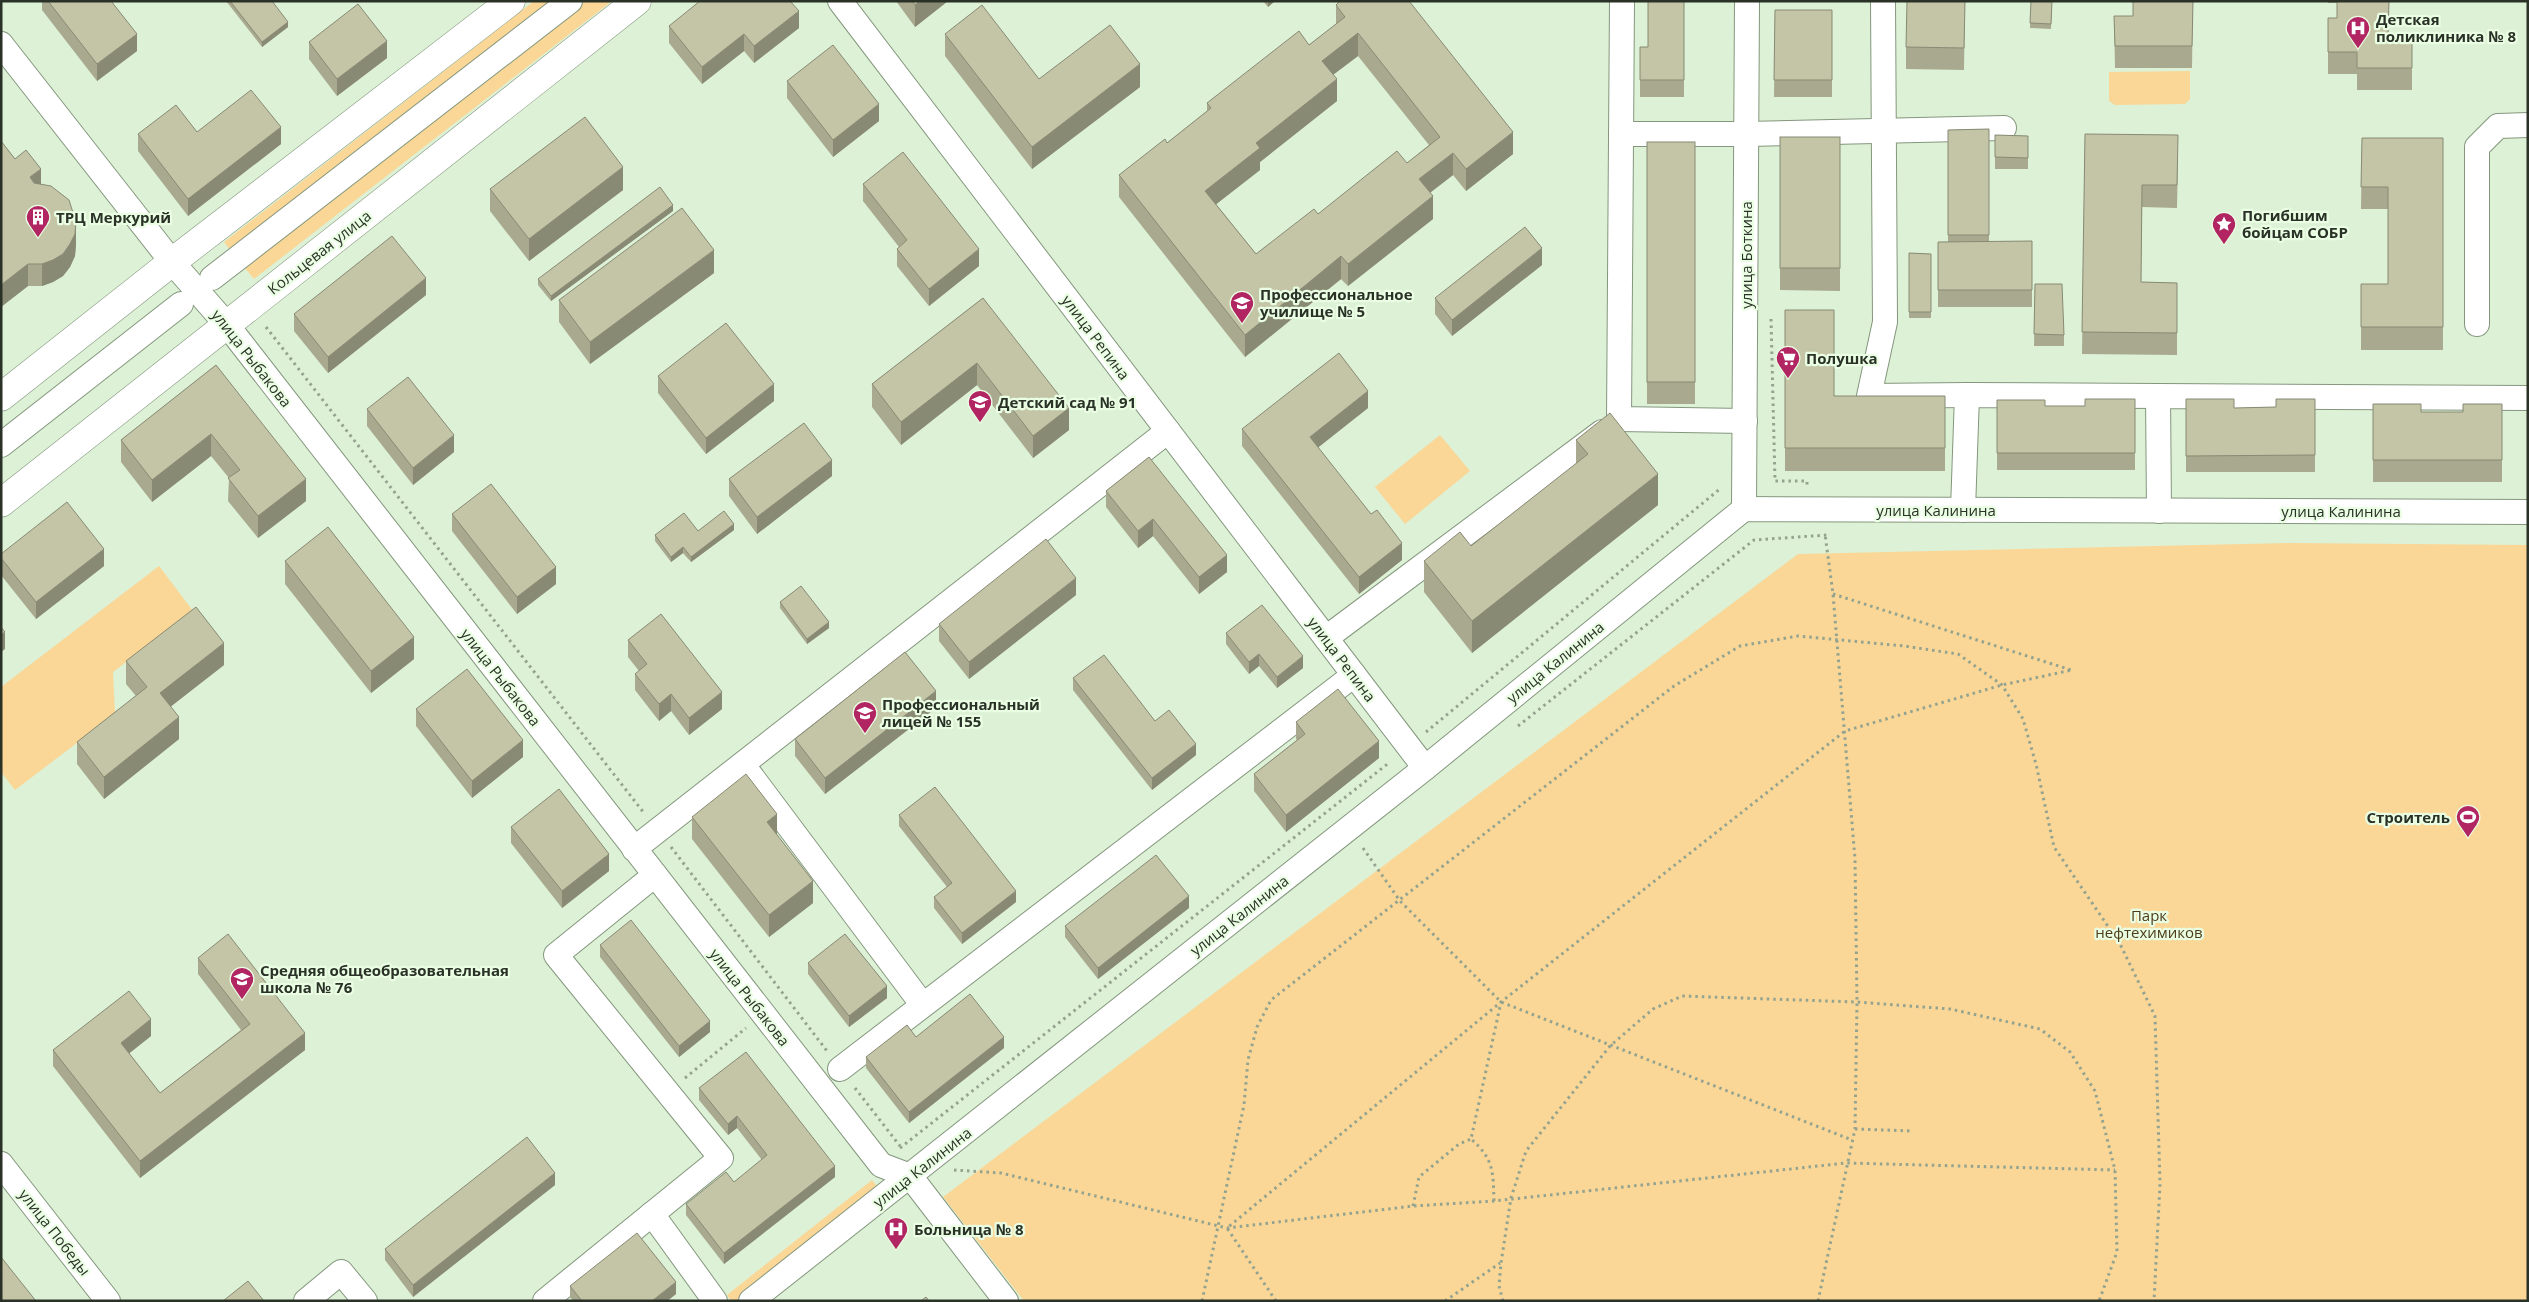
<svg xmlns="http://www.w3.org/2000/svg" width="2529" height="1302" font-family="'Open Sans',sans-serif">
<rect width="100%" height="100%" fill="#ddf1d6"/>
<g fill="#fad797">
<path d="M534 1H561L234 255 224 242Z"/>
<path d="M586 1H612L254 279 244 267Z"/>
<path d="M2190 71V99L2185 104 2115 105 2109 101V72Z"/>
<path d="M1440 435 1470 471 1405 524 1375 487Z"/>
<path d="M2291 543 2528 545V1301H1024L943 1197 1798 554Z"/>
<path d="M159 566 193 611 113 672 115 714 15 790 1 772V687Z"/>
<path d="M872 1180 880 1190 740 1301H731L727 1295Z"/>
</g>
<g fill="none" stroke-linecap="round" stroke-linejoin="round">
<g stroke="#84977e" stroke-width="26">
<g id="minor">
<path d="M840 1 1425 768"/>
<path d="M1622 1 1619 419 1745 421"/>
<path d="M1883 1 1885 322 1869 396 1967 395"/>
<path d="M1 44 172 262 227 325 881 1165 910 1176 1006 1301"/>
<path d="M1621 134H1747L2004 128"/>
<path d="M212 278 570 1"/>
<path d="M2477 324V147L2498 126 2528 125"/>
<path d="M1 445 181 304"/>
<path d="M1744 509 1747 1"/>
<path d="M1963 510 1967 395 2158 396"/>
<path d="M2159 511 2158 396 2528 398"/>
<path d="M1326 638 1602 432"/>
<path d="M743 765 922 1004"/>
<path d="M634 849 1168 431"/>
<path d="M840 1069 1354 675"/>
<path d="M1 1164 108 1301"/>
<path d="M652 1214 715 1301"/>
<path d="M306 1301 341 1272 365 1301"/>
<path d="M545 1301 721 1158 556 955 655 875"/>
<path d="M751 1301 1425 768 1744 509 2528 512"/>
</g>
</g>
<g stroke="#84977e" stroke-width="29">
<g id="major">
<path d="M1 397 172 262 511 1"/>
<path d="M1 503 637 1"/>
</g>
</g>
<g stroke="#94a38f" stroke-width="3" stroke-dasharray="2.5 4" stroke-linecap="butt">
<path d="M1771 319 1775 481H1807V487"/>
<path d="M266 327 644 813"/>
<path d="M1833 594 2071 670"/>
<path d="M1518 726 1754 540 1827 535"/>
<path d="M1426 732 1721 488"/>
<path d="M671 847 827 1051"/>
<path d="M1363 848 1400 901 1501 1002 1852 1140"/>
<path d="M685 1078 746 1028"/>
<path d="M855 1088 900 1146"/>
<path d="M1855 1129 1913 1131"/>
<path d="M900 1148 1390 762"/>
<path d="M954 1170 1001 1173 1227 1228 1413 1206 1494 1201 1846 1163 2115 1170"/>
<path d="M1494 1201C1493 1172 1494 1159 1471 1139L1501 1002"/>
<path d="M1413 1206 1419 1177 1459 1144 1471 1139"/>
<path d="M1202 1301 1244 1105 1248 1060 1257 1027 1271 1000 1674 686 1740 646 1798 636 1904 646 1958 654 2002 685 2023 719 2036 764 2054 847 2120 944 2155 1016 2160 1184 2154 1301"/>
<path d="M1276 1301 1227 1228 1501 1002 1845 731 2002 685 2072 670"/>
<path d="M1445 1301 1500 1263"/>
<path d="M1503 1301 1499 1286 1501 1263 1511 1198 1526 1151 1610 1046 1653 1009 1682 996 1857 1002 1950 1009 2040 1029 2070 1052 2095 1091 2115 1170 2117 1252 2099 1301"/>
<path d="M1818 1301 1855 1129 1857 1002 1855 859 1833 594 1825 534"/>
</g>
<use href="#minor" stroke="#fff" stroke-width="24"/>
<use href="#major" stroke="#fff" stroke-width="28"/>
</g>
<g fill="#a8a98f" fill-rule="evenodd">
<path d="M42 1H111L137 51 97 81 42 10Z"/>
<path d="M226 1H272L288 27 262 47Z"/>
<path d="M896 1H948L915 27Z"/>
<path d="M1263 1H1275L1268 7Z"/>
<path d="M1684 1V97H1640V47H1648Z"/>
<path d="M1965 1 1964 70 1906 69V47Z"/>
<path d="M2031 1H2052L2051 29 2030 28Z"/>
<path d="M2193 1 2192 68H2115L2114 16H2133Z"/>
<path d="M2328 1H2389L2388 36H2412V90H2357V74H2328V18H2337V3H2328Z"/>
<path d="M1336 5 1513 154 1466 191 1453 175 1430 193 1433 219 1348 286 1341 279 1245 357 1119 197V175L1167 143 1207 111V103L1309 45 1336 25ZM1358 56 1429 145 1407 163 1318 214 1256 254 1216 204 1260 170V162L1337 101 1333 75Z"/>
<path d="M1775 10H1832V97H1774Z"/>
<path d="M669 26 799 28 754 63 744 51 702 84 669 43Z"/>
<path d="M945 34 1039 79 1140 87 1032 169 945 56Z"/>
<path d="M309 42 387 58 337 96 309 59Z"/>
<path d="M787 81 879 121 833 157 787 98Z"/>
<path d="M1989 129V242L2032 241V307H1938V242H1948V130Z"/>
<path d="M197 132 281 144 188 216 138 151V134Z"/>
<path d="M2085 134 2178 158 2177 208 2142 207 2141 282 2177 283V355L2082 354Z"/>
<path d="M1995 135 2028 136V169H1995Z"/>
<path d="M1780 137H1840V291L1780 290Z"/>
<path d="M2362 138H2443V350H2361V284H2388V209H2361Z"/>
<path d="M1 141 15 159 41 184 76 244 75 256 70 267 63 276 53 282 42 286H28L1 307Z"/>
<rect x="1647" y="142" width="48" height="262"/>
<path d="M863 184 979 266 929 306 897 266V249L899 247 863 201Z"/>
<path d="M490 189 623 190 529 261 490 211Z"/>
<path d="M673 211 551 301 538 285V279Z"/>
<path d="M1909 253 1931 254V318H1909Z"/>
<path d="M1542 265 1452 336 1435 314V298Z"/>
<path d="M714 273 590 364 559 322V300Z"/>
<path d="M2035 284 2064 335V346H2034Z"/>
<path d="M426 295 328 373 294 331V314Z"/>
<path d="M983 298 1069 430 1033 458 977 385 901 445 872 407V384Z"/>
<path d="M1785 310 1834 396H1945V471H1785Z"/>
<path d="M216 365 306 501 258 538 228 501 229 478 211 456 152 502 121 462V440Z"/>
<path d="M658 376 774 401 706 454 658 393Z"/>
<path d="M2135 399V470H1997V400L2045 406H2085Z"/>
<path d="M2186 399 2234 408 2276 407 2315 399V472H2186Z"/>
<path d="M2373 404 2421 412H2463L2502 404V482H2373Z"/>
<path d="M1368 408 1318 447 1402 560 1359 594 1242 446V429Z"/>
<path d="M367 409 454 452 413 485 367 426Z"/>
<path d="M1576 440 1658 505 1472 653 1424 592V561L1471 546 1576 464Z"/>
<path d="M1149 457 1227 572 1199 594 1153 536 1138 548 1106 507V491Z"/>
<path d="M832 476 757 534 729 496V479Z"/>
<path d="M452 514 556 584 517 614 452 531Z"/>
<path d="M734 530 691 562 683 553 671 562 655 541V535L698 531Z"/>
<path d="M1 554 104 566 36 619 1 575Z"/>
<path d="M285 561 414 659 371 693 285 584Z"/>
<path d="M1076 595 969 679 939 641V624Z"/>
<path d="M780 602 829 628 807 644 780 608Z"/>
<path d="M1226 633 1303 668 1277 688 1259 666 1249 674 1226 644Z"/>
<path d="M628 640 722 709 689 735 671 711 659 721 635 690V674L639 671 628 657Z"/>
<path d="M126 661 224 665 171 706 179 739 104 799 77 764V742L136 696 126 684Z"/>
<path d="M1073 678 1155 721 1196 755 1152 790 1073 690Z"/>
<path d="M936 708 825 794 795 756V739Z"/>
<path d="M416 709 523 757 472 798 416 726Z"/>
<path d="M1296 722 1379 758 1286 832 1254 791V774L1297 740 1296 739Z"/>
<path d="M899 815 1016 902 962 944 934 908V897L947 887 899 826Z"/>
<path d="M692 817 777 835 813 903 769 937 692 839Z"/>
<path d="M511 827 609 871 562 908 511 843Z"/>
<path d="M1189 908 1098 979 1065 937V926Z"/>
<path d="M600 945 710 1032 679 1057 600 957Z"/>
<path d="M198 958 305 1050 140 1178 53 1066V1050L151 1036 129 1053 160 1093 241 1030 198 974Z"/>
<path d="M808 963 887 998 849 1027 808 974Z"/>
<path d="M916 1037 1004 1048 909 1123 866 1068V1057Z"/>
<path d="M699 1088 835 1177 724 1264 686 1215V1204L734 1182 762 1160 737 1128 728 1135 699 1100Z"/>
<path d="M555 1185 413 1297 385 1260V1249Z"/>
<path d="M570 1286 676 1294 667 1301H573L570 1297Z"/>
</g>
<g fill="#888a74">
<path d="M920 1H948L915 27V5Z"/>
<path d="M1268 1H1275L1268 7Z"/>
<path d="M799 11V28L754 63V46Z"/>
<path d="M288 22V27L262 47V42Z"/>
<path d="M1358 33V56L1322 83V61Z"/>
<path d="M137 34V51L97 81V64Z"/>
<path d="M744 34V51L702 84V67Z"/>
<path d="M387 41V58L337 96V79Z"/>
<path d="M1140 64V87L1032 169V147Z"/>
<path d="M1337 79V101L1260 162V170L1205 213V191L1256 143Z"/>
<path d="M879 104V121L833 157V140Z"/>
<path d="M281 127V144L188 216V199Z"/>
<path d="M1513 132V154L1466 191V169Z"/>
<path d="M1453 153V175L1419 201V179Z"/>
<path d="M623 167V190L529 261V239Z"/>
<path d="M41 169V191L30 177Z"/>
<path d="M1433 196V219L1348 286V264Z"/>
<path d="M673 205V211L551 301V296Z"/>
<path d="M76 222V244L75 256 70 267 63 276 53 282 42 286V264Z"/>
<path d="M1542 248V265L1452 336V320Z"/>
<path d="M979 249V266L929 306V289Z"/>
<path d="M714 250V273L590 364V342Z"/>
<path d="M1341 256V279L1245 357V335Z"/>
<path d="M28 264V286L1 307V285Z"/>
<path d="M426 278V295L328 373V357Z"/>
<path d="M977 363V385L901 445V422Z"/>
<path d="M774 384V401L706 454V438Z"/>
<path d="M1368 391V408L1310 454V437Z"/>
<path d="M1069 408V430L1033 458V436Z"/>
<path d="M211 434V456L152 502V480Z"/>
<path d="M454 435V452L413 485V468Z"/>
<path d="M832 460V476L757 534V517Z"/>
<path d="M1658 474V505L1472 653V621Z"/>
<path d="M306 479V501L258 538V516Z"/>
<path d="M1153 519V536L1138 548V531Z"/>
<path d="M734 524V530L691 562V557Z"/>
<path d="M1402 543V560L1359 594V577Z"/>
<path d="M683 547V553L671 562V557Z"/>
<path d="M104 549V566L36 619V602Z"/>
<path d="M1227 555V572L1199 594V577Z"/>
<path d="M556 567V584L517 614V597Z"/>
<path d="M1076 578V595L969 679V662Z"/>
<path d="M829 622V628L807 644V639Z"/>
<path d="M5 632V649L1 652V635Z"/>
<path d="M414 637V659L371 693V671Z"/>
<path d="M224 643V665L160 715V693Z"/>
<path d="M1259 654V666L1249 674V662Z"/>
<path d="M1303 656V668L1277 688V677Z"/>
<path d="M936 691V708L825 794V778Z"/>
<path d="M722 692V709L689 735V718Z"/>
<path d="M671 694V711L659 721V704Z"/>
<path d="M179 717V739L104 799V777Z"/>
<path d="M523 740V757L472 798V781Z"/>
<path d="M1379 741V758L1286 832V815Z"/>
<path d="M1196 744V755L1152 790V778Z"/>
<path d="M777 814V837L767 822Z"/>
<path d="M609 854V871L562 908V891Z"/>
<path d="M813 881V903L769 937V915Z"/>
<path d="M1016 891V902L962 944V933Z"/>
<path d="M1189 896V908L1098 979V968Z"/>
<path d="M887 986V998L849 1027V1016Z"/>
<path d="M151 1019V1036L121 1060V1043Z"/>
<path d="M710 1021V1032L679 1057V1046Z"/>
<path d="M305 1033V1050L140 1178V1161Z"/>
<path d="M1004 1037V1048L909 1123V1112Z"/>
<path d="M737 1116V1128L728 1135V1124Z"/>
<path d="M835 1166V1177L724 1264V1253Z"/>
<path d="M555 1173V1185L413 1297V1285Z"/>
<path d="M676 1282V1294L667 1301H652Z"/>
</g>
<g fill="#c3c5a6" stroke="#888a74" fill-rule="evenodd">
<path d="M48 1H111L137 34 97 64Z"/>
<path d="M230 1H272L288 22 262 42Z"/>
<path d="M700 1H790L799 11 754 46 744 34 702 67 669 26Z"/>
<path d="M912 1H920L915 5Z"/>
<path d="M1340 1H1409L1513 132 1466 169 1453 153 1419 179 1433 196 1348 264 1341 256 1245 335 1119 175 1165 139 1167 143 1211 108 1207 103 1299 31 1309 45 1345 17 1336 5ZM1358 33 1440 137 1407 163 1397 151 1318 214 1314 209 1256 254 1205 191 1260 148 1256 143 1337 79 1322 61Z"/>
<path d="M1648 1H1684V80H1640V47H1648Z"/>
<path d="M1907 1H1965L1964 48 1906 47Z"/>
<path d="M2031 1H2052L2051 24 2030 23Z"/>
<path d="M2133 1H2193L2192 46H2115L2114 16H2133Z"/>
<path d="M2337 1H2389L2388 36H2412V68H2357V52H2328V18H2337Z"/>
<path d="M358 4 387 41 337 79 309 42Z"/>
<path d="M982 5 1039 79 1110 25 1140 64 1032 147 945 34Z"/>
<path d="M1775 10H1832V80H1774Z"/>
<path d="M833 45 879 104 833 140 787 81Z"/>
<path d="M251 90 281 127 188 199 138 134 176 105 197 132Z"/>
<path d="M585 117 623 167 529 239 490 189Z"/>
<path d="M1989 129V235H1948V130Z"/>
<path d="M2085 134 2178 135 2177 185H2142L2141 282 2177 283V333L2082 332Z"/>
<path d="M1995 135 2028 136V158L1995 157Z"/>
<rect x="1780" y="137" width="60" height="131"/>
<path d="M2362 138H2443V327H2361V284H2388V187H2361Z"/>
<path d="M1 141 15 159 26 150 41 169 30 177 34 183 51 186 69 200 76 222 75 234 70 244 63 254 53 260 42 264H28L1 285Z"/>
<rect x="1647" y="142" width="48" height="240"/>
<path d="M903 152 979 249 929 289 897 249 907 240 863 184Z"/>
<path d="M660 187 673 205 551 296 538 279Z"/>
<path d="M682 208 714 250 590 342 559 300Z"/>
<path d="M1525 227 1542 248 1452 320 1435 298Z"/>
<path d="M392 236 426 278 328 357 294 314Z"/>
<path d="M2032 241V290H1938V242Z"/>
<path d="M1909 253 1931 254V312H1909Z"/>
<path d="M2035 284H2062L2064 335 2034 334Z"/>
<path d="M983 298 1069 408 1033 436 977 363 901 422 872 384Z"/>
<path d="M1785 310H1834V396H1945V448H1785Z"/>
<path d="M726 323 774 384 706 438 658 376Z"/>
<path d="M1339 353 1368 391 1310 437 1371 514 1377 510 1402 543 1359 577 1242 429Z"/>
<path d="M216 365 306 479 258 516 228 478 240 470 211 434 152 480 121 440Z"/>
<path d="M408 377 454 435 413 468 367 409Z"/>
<path d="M2085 399H2135V453H1997V400H2045V406H2085Z"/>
<path d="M2186 399H2234V408L2276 407V399H2315V455L2186 456Z"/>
<path d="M2373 404H2421V412H2463V404H2502V460H2373Z"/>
<path d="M1610 413 1658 474 1472 621 1424 561 1460 532 1471 546 1588 454 1576 440Z"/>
<path d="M804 423 832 460 757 517 729 479Z"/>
<path d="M1149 457 1227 555 1199 577 1153 519 1138 531 1106 491Z"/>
<path d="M491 484 556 567 517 597 452 514Z"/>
<path d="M67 502 104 549 36 602 1 558V554Z"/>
<path d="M724 511 734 524 691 557 683 547 671 557 655 535 684 513 698 531Z"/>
<path d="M328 527 414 637 371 671 285 561Z"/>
<path d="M1046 539 1076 578 969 662 939 624Z"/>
<path d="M801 586 829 622 807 639 780 602Z"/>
<path d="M1262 605 1303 656 1277 677 1259 654 1249 662 1226 633Z"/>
<path d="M196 607 224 643 160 693 179 717 104 777 77 742 147 687 126 661Z"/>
<path d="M661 614 722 692 689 718 671 694 659 704 635 674 647 664 628 640Z"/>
<path d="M1 627 5 632 1 635Z"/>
<path d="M905 652 936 691 825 778 795 739Z"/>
<path d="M1104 655 1155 721 1169 710 1196 744 1152 778 1073 678Z"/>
<path d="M467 669 523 740 472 781 416 709Z"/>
<path d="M1338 689 1379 741 1286 815 1254 774 1305 734 1296 722Z"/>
<path d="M746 774 777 814 767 822 813 881 769 915 692 817Z"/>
<path d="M935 787 1016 891 962 933 934 897 952 883 899 815Z"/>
<path d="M559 789 609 854 562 891 511 827Z"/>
<path d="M1156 855 1189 896 1098 968 1065 926Z"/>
<path d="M631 920 710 1021 679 1046 600 945Z"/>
<path d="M228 934 305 1033 140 1161 53 1050 129 991 151 1019 121 1043 160 1093 250 1024 198 958Z"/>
<path d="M845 934 887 986 849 1016 808 963Z"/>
<path d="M970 994 1004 1037 909 1112 866 1057 907 1025 916 1037Z"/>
<path d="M746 1052 835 1166 724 1253 686 1204 726 1172 734 1182 767 1155 737 1116 728 1124 699 1088Z"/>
<path d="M527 1137 555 1173 413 1285 385 1249Z"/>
<path d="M637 1233 676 1282 652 1301H582L570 1286Z"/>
<path d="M1 1257 36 1301H1Z"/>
<path d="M248 1281 264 1301H223Z"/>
<path d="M926 1297 929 1301H921Z"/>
</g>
<defs>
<g id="hospital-pin" transform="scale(1.25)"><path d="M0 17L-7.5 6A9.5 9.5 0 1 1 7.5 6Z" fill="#b12562" stroke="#eafee3"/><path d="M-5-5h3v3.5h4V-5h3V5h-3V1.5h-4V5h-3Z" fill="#fff"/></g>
<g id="building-pin" transform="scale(1.25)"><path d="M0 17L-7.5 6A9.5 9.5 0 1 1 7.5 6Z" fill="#b12562" stroke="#eafee3"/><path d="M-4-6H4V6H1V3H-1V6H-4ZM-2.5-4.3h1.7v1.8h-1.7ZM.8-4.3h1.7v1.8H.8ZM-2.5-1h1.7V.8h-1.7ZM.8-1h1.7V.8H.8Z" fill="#fff"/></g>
<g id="sight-pin" transform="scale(1.25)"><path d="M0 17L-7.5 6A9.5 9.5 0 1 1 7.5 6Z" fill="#b12562" stroke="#eafee3"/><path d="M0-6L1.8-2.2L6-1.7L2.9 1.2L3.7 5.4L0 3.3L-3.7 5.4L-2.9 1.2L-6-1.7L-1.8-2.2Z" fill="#fff"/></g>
<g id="university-pin" transform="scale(1.25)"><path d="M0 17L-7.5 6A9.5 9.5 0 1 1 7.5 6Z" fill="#b12562" stroke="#eafee3"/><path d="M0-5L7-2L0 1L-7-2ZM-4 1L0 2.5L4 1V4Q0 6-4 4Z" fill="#fff"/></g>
<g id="supermarket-pin" transform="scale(1.25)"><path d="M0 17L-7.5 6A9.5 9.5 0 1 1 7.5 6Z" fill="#b12562" stroke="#eafee3"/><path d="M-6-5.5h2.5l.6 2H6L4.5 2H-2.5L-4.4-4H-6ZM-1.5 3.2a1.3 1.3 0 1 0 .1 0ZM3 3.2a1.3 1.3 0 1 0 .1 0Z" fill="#fff"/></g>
<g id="school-pin" transform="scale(1.25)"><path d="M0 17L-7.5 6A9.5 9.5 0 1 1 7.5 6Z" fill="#b12562" stroke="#eafee3"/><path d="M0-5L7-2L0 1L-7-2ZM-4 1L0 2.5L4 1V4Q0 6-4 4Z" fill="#fff"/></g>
<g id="stadium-pin" transform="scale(1.25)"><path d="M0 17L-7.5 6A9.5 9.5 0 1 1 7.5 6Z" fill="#b12562" stroke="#eafee3"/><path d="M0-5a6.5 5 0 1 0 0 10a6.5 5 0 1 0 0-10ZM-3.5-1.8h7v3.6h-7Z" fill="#fff"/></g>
</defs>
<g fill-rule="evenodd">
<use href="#hospital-pin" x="2358" y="28"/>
<use href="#building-pin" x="38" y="217"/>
<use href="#sight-pin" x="2224" y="224"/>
<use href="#university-pin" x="1242" y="303"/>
<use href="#supermarket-pin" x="1788" y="358"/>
<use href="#school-pin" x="980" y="402"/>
<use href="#university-pin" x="865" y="713"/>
<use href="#stadium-pin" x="2468" y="817"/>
<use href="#school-pin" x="242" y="979"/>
<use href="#hospital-pin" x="896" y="1229"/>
</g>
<g text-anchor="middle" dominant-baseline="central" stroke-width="4.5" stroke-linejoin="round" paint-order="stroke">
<g font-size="15" font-weight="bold" fill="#2a3127" stroke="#eafee3" text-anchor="start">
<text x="2376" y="19">Детская<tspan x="2376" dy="17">поликлиника № 8</tspan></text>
<text x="2242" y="215">Погибшим<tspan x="2242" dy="17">бойцам СОБР</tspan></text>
<text x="56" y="217">ТРЦ Меркурий</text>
<text x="1260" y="294">Профессиональное<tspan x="1260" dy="17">училище № 5</tspan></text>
<text x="1806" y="358">Полушка</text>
<text x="998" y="402">Детский сад № 91</text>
<text x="882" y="704">Профессиональный<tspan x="882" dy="17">лицей № 155</tspan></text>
<text x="2450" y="817" text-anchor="end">Строитель</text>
<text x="260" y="970">Средняя общеобразовательная<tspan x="260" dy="17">школа № 76</tspan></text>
<text x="914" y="1229">Больница № 8</text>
</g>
<g font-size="15" fill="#2a3127" stroke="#eafee3">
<text transform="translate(319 252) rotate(-38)">Кольцевая улица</text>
<text transform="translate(1746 255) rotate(-90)">улица Боткина</text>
<text transform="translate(1096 337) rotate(53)">улица Репина</text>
<text transform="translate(252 358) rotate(52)">улица Рыбакова</text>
<text x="1936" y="510">улица Калинина</text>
<text x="2341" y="511">улица Калинина</text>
<text transform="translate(1342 659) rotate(53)">улица Репина</text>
<text transform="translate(1555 662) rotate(-39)">улица Калинина</text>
<text transform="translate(501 677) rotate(52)">улица Рыбакова</text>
<text transform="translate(1239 915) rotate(-38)">улица Калинина</text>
<text transform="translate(750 997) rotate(52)">улица Рыбакова</text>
<text transform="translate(922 1167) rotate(-38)">улица Калинина</text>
<text transform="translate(55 1232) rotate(52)">улица Победы</text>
</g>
<g font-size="15" fill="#4d3c1a" stroke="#eafee3">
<text x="2149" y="915">Парк<tspan x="2149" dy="17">нефтехимиков</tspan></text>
</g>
</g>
<rect width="2529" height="1302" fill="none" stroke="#2a3127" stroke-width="5"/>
</svg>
